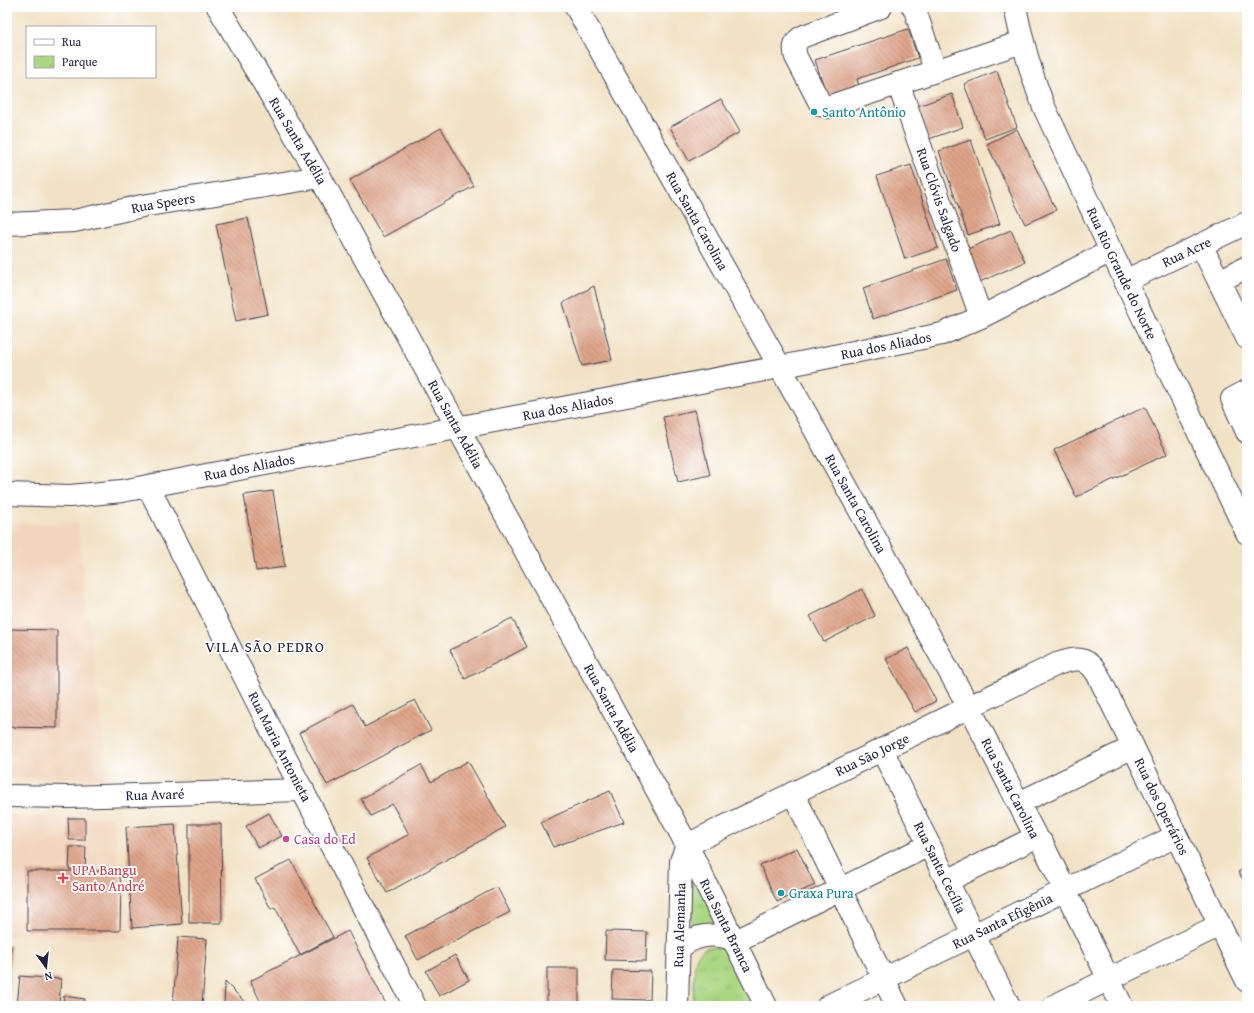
<svg xmlns="http://www.w3.org/2000/svg" width="1254" height="1013" font-family="'Gentium Book Plus',serif">
<defs>
<pattern id="park-tufts" width="24" height="20" patternUnits="userSpaceOnUse"><rect width="24" height="20" fill="#abd783"/><path d="M3 7l-1-3M5 7V3M7 7l1-3M15 17l-1-3M17 17v-4M19 17l1-3" fill="none" stroke="#93b872"/></pattern>
<pattern id="building-back-hatch" width="6" height="6" patternUnits="userSpaceOnUse"><rect width="6" height="6" fill="#dfa58a"/><path d="M-1 5l2 2M0 0l6 6M5-1l2 2" fill="none" stroke="#b48672"/></pattern>
</defs>
<rect width="100%" height="100%" fill="#fff"/>
<filter id="ink" filterUnits="userSpaceOnUse"><feTurbulence type="fractalNoise" baseFrequency=".025" numOctaves="2"/><feDisplacementMap in="SourceGraphic" scale="8" xChannelSelector="R" yChannelSelector="G"/><feConvolveMatrix kernelMatrix="1 2 1 2 8 2 1 2 1" color-interpolation-filters="sRGB"/></filter>
<filter id="wash" filterUnits="userSpaceOnUse"><feTurbulence type="fractalNoise" baseFrequency=".012" numOctaves="4" result="noise"/><feDisplacementMap in="SourceGraphic" scale="16" xChannelSelector="R" yChannelSelector="G"/><feGaussianBlur stdDeviation="0.9" result="paint"/><feColorMatrix in="noise" values="0 0 0 0 0 0 0 0 0 0 0 0 0 0 0 0 0 1.4 0 .05"/><feComposite in="paint" operator="in"/></filter>
<g filter="url(#wash)">
<rect width="100%" height="100%" fill="#f1e2c5"/>
<g fill="#f2d5bd">
<path d="M77 522 108 780 7 777V523L43 524Z"/>
<path d="M7 816 112 818 129 939 7 936Z"/>
</g>
<g fill="url(#park-tufts)" stroke="#667c5f">
<path d="M690 868 722 929 692 934Z"/>
<path d="M708 947H713L723 949 732 954 755 1006H693L695 962C697 954 701 950 708 947Z"/>
</g>
<g id="blocks">
<g fill="url(#building-back-hatch)">
<path d="M908 29 918 58 857 79 859 86 827 96 815 60Z"/>
<path d="M997 71 1017 127 985 139 964 84Z"/>
<path d="M952 94 963 127 923 141 912 108Z"/>
<path d="M721 99 740 132 689 161 670 127Z"/>
<path d="M441 128 474 186 383 237 350 180Z"/>
<path d="M1017 129 1056 210 1025 224 987 144Z"/>
<path d="M971 140 1000 224 968 235 939 151Z"/>
<path d="M911 165 938 248 905 259 877 176Z"/>
<path d="M248 218 268 314 236 321 216 224Z"/>
<path d="M1011 230 1025 262 975 284 961 252Z"/>
<path d="M946 259 957 290 873 319 863 288Z"/>
<path d="M594 286 612 360 582 366 563 303Z"/>
<path d="M1145 407 1167 454 1076 497 1054 450Z"/>
<path d="M695 410 710 475 678 482 663 417Z"/>
<path d="M273 491 285 567 256 571 244 495Z"/>
<path d="M862 589 875 616 824 642 810 616Z"/>
<path d="M512 618 527 647 465 679 450 650Z"/>
<path d="M7 629 57 630V728L7 727Z"/>
<path d="M908 648 936 701 915 712 886 659Z"/>
<path d="M415 700 431 730 327 785 299 733 353 704 365 727Z"/>
<path d="M468 761 505 827 387 893 367 858 409 834 392 804 371 816 361 799 421 765 431 782Z"/>
<path d="M610 791 624 822 553 847 541 822Z"/>
<path d="M269 813 282 836 258 848 246 826Z"/>
<path d="M68 818H85V840H69Z"/>
<path d="M175 824 182 924 132 928 126 827Z"/>
<path d="M189 824H221L222 923H189Z"/>
<path d="M70 847H86L85 869H69Z"/>
<path d="M797 848 815 885 777 902 760 865Z"/>
<path d="M291 860 333 937 300 955 275 907 271 909 255 879Z"/>
<path d="M1247 867V885L1238 872Z"/>
<path d="M27 871H119L121 884 120 931H27Z"/>
<path d="M497 887 510 912 418 960 405 936Z"/>
<path d="M348 931 386 1004 382 1006H263L250 981Z"/>
<path d="M606 931 647 932 646 961 605 960Z"/>
<path d="M178 937 207 939 202 1006H173Z"/>
<path d="M7 945 11 946 8 1006H7Z"/>
<path d="M455 955 469 980 439 996 426 971Z"/>
<rect x="547" y="968" width="32" height="38"/>
<path d="M613 970 651 971 650 1000 612 999Z"/>
<path d="M20 976 61 979 59 1006H17Z"/>
<path d="M225 982 249 1006H224Z"/>
<path d="M64 996 85 999 84 1006H62Z"/>
<path d="M165 1003V1006H148V1004Z"/>
</g>
</g>
</g>
<g filter="url(#ink)">
<use href="#blocks" fill-opacity="0" stroke="#413f50" stroke-width="1"/>
<g fill="none" stroke-linecap="round" stroke-linejoin="round">
<g stroke="#413f50" stroke-width="24">
<g id="minor">
<path id="s1" d="M218 7 320 177 687 845 766 1006"/>
<path id="s2" d="M576 7 780 367 969 707 1036 837 1042 843 1122 1006"/>
<path d="M881 7 804 36C795 40 793 47 796 57L821 105 828 107 1022 42"/>
<path d="M913 7 915 10 935 70"/>
<path id="s3" d="M1015 7C1022 41 1031 75 1044 107L1111 251 1247 533"/>
<path id="s4" d="M898 83 981 317"/>
<path id="s5" d="M7 224 74 221 142 206 320 177"/>
<path d="M1201 245 1247 338"/>
<path id="s6" d="M1125 281 1247 223"/>
<path d="M1219 281 1247 267"/>
<path d="M1247 391 1232 399 1247 432"/>
<path id="s7" d="M148 486 285 757 415 1006"/>
<path id="s8" d="M7 494 70 496 122 491 780 367 942 334 981 317 1111 251"/>
<path id="s9" d="M882 750 1009 1006"/>
<path d="M793 793 897 1006"/>
<path id="s10" d="M7 796 68 797 303 790"/>
<path d="M1019 803 1133 747"/>
<path id="s11" d="M687 845 1057 664C1077 657 1086 656 1098 675L1247 981"/>
<path d="M947 881 1036 837"/>
<path d="M734 942 929 845"/>
<path d="M679 948C696 934 713 933 733 939"/>
<path id="s12" d="M677 1006 681 861 687 845"/>
<path id="s13" d="M828 1006 1176 836"/>
<path d="M1054 1006 1220 925"/>
</g>
</g>
<use href="#minor" stroke="#fff" stroke-width="22"/>
</g>
</g>
<g fill="#0f9aa8" stroke="#fff" stroke-width="1.5">
<circle cx="814" cy="112" r="4"/>
<circle cx="781" cy="893" r="4"/>
</g>
<circle fill="#d1479c" stroke="#fff" stroke-width="1.5" cx="286" cy="839" r="4"/>
<path fill="#e0444e" stroke="#fff" stroke-width="1.5" d="M61 872h4v4h4v4h-4v4h-4v-4h-4v-4h4z"/>
<g text-anchor="middle" dominant-baseline="central" stroke-width="3.5" stroke-linejoin="round" paint-order="stroke">
<g font-size="14" fill="#0d838f" stroke="#fff" text-anchor="start">
<text x="822" y="112">Santo Antônio</text>
<text x="789" y="893">Graxa Pura</text>
</g>
<g font-size="14" fill="#22223b" stroke="#fff">
<text stroke="none"><textPath href="#s1" startOffset="156">Rua Santa Adélia</textPath></text>
<text stroke="none"><textPath href="#s4" startOffset="124">Rua Clóvis Salgado</textPath></text>
<text stroke="none"><textPath href="#s5" startOffset="158">Rua Speers</textPath></text>
<text stroke="none"><textPath href="#s2" startOffset="246">Rua Santa Carolina</textPath></text>
<text stroke="none"><textPath href="#s6" startOffset="68">Rua Acre</textPath></text>
<text stroke="none"><textPath href="#s3" startOffset="288">Rua Rio Grande do Norte</textPath></text>
<text stroke="none"><textPath href="#s8" startOffset="893">Rua dos Aliados</textPath></text>
<text stroke="none"><textPath href="#s8" startOffset="569">Rua dos Aliados</textPath></text>
<text stroke="none"><textPath href="#s1" startOffset="480">Rua Santa Adélia</textPath></text>
<text stroke="none"><textPath href="#s8" startOffset="245">Rua dos Aliados</textPath></text>
<text stroke="none"><textPath href="#s2" startOffset="570">Rua Santa Carolina</textPath></text>
<text stroke="none"><textPath href="#s1" startOffset="804">Rua Santa Adélia</textPath></text>
<text stroke="none"><textPath href="#s7" startOffset="292">Rua Maria Antonieta</textPath></text>
<text stroke="none"><textPath href="#s11" startOffset="206">Rua São Jorge</textPath></text>
<text stroke="none"><textPath href="#s2" startOffset="894">Rua Santa Carolina</textPath></text>
<text stroke="none"><textPath href="#s10" startOffset="148">Rua Avaré</textPath></text>
<text stroke="none"><textPath href="#s11" startOffset="606">Rua dos Operários</textPath></text>
<text stroke="none"><textPath href="#s9" startOffset="131">Rua Santa Cecília</textPath></text>
<text stroke="none"><textPath href="#s13" startOffset="194">Rua Santa Efigênia</textPath></text>
<text stroke="none"><textPath href="#s12" startOffset="81">Rua Alemanha</textPath></text>
<text stroke="none"><textPath href="#s1" startOffset="1050">Rua Santa Branca</textPath></text>
</g>
<g font-size="14" fill="#b23c85" stroke="#fff" text-anchor="start">
<text x="294" y="839">Casa do Ed</text>
</g>
<g font-size="14" fill="#be3a42" stroke="#fff" text-anchor="start">
<text x="72" y="870">UPA Bangu<tspan x="72" dy="16">Santo André</tspan></text>
</g>
<g font-size="15" letter-spacing="1" fill="#22223b" stroke="#fff">
<text x="265" y="646">VILA SÃO PEDRO</text>
</g>
</g>
<rect width="1254" height="1013" fill="none" stroke="#fff" stroke-width="24"/>
<rect x="26" y="26" width="130" height="52" fill="#ffffff" stroke="#a7a7b1"/>
<rect x="34" y="39" width="20" height="6" fill="#ffffff" stroke="#a7a7b1"/>
<text x="62" y="46" font-size="12" fill="#22223b">Rua</text>
<rect x="34" y="56" width="20" height="12" fill="url(#park-tufts)" stroke="#a7a7b1"/>
<text x="62" y="66" font-size="12" fill="#22223b">Parque</text>
<g transform="translate(46 967) rotate(165)" stroke="#ffffff" stroke-width="3" paint-order="stroke">
<path d="M0-3L7 15L0 10L-7 15Z" fill="#22223b"/>
<text y="-6" font-size="11" font-weight="bold" text-anchor="middle" fill="#22223b">N</text>
</g>
</svg>
